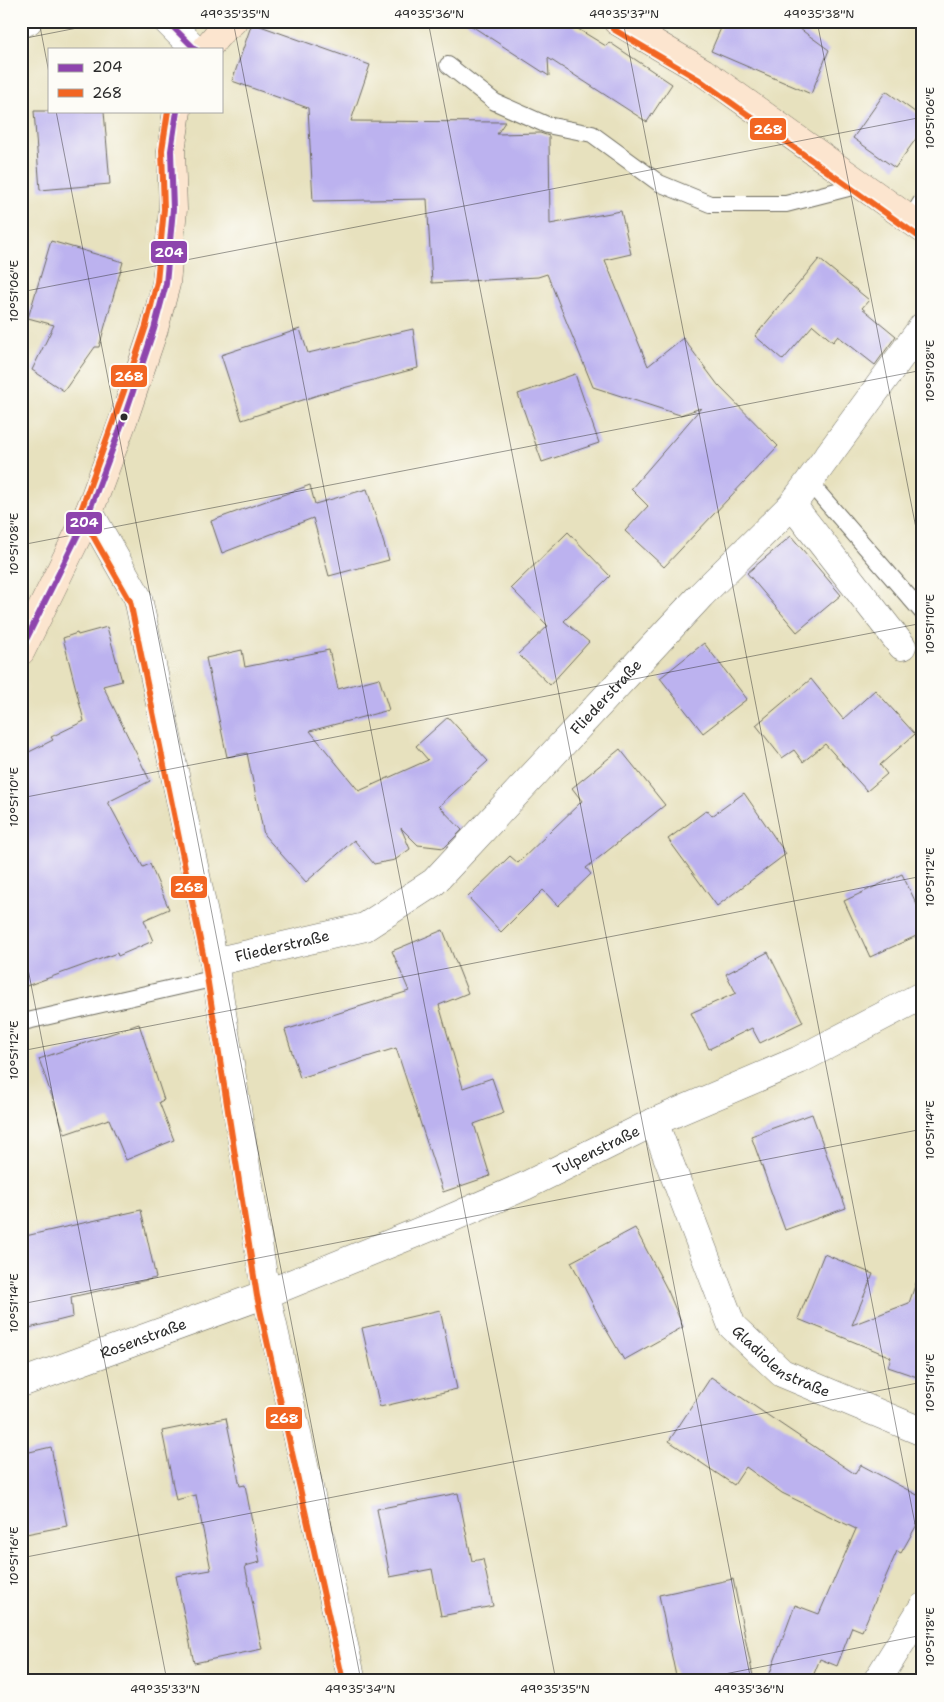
<svg xmlns="http://www.w3.org/2000/svg" width="944" height="1702" font-family="'Shantell Sans',sans-serif">
<rect width="100%" height="100%" fill="#fdfcf7"/>
<filter id="ink" filterUnits="userSpaceOnUse"><feTurbulence type="fractalNoise" baseFrequency=".02" numOctaves="2"/><feDisplacementMap in="SourceGraphic" scale="10" xChannelSelector="R" yChannelSelector="G"/><feConvolveMatrix kernelMatrix="1 2 1 2 8 2 1 2 1" color-interpolation-filters="sRGB"/></filter>
<filter id="wash" filterUnits="userSpaceOnUse"><feTurbulence type="fractalNoise" baseFrequency=".0096" numOctaves="4" result="noise"/><feDisplacementMap in="SourceGraphic" scale="20" xChannelSelector="R" yChannelSelector="G"/><feGaussianBlur stdDeviation="1.12" result="paint"/><feColorMatrix in="noise" values="0 0 0 0 0 0 0 0 0 0 0 0 0 0 0 0 0 1.4 0 .05"/><feComposite in="paint" operator="in"/></filter>
<g filter="url(#wash)">
<rect width="100%" height="100%" fill="#e7e1be"/>
<g id="blocks">
<g fill="#bcb2ef">
<path d="M464 21H565L606 46 609 42 672 84 647 122 548 58 549 76Z"/>
<path d="M724 21H789L829 50 811 94 711 51Z"/>
<path d="M252 23 370 65 351 121 505 122 497 134 540 133 549 136 550 224 621 211 631 254 605 260 648 366 683 338 718 385 778 446 664 567 625 531 648 506 631 489 701 408 680 415 593 387 547 274 538 277 432 283 427 199 313 201 308 108 232 81Z"/>
<path d="M886 91 923 118V129L895 168 853 138Z"/>
<path d="M34 111H104L110 184 40 190Z"/>
<path d="M51 241 123 262 99 347H95L64 391 32 370 54 325 28 318Z"/>
<path d="M819 259 869 300 862 308 896 336 875 365 838 336 833 342 813 325 783 360 755 336Z"/>
<path d="M300 329 308 353 413 329 418 368 321 394 242 420 221 355Z"/>
<path d="M575 374 599 443 542 462 518 394Z"/>
<path d="M310 485 315 504 367 489 389 560 329 576 313 518 222 553 211 521Z"/>
<path d="M568 532 610 576 564 621 589 642 550 685 518 654 548 626 511 588Z"/>
<path d="M791 536 841 595 797 632 747 573Z"/>
<path d="M107 627 122 681 103 686 150 781 108 802 143 867 150 864 169 909 144 920 153 941 118 956 117 953 21 988V756L53 740 51 737 84 721 63 638 77 633 78 635Z"/>
<path d="M704 643 747 699 703 733 660 678Z"/>
<path d="M242 650 245 667 329 650 338 689 379 678 389 710 310 731 359 791 428 760 416 746 448 717 488 761 439 806 462 830 444 848 418 845 401 828 410 849 395 860 374 864 354 840 306 882 264 835 247 753 227 757 206 658Z"/>
<path d="M811 679 843 719 875 690 915 734 880 765 887 774 867 791 825 744 803 762 794 750 782 758 756 725Z"/>
<path d="M620 749 665 805 586 868 591 874 558 906 543 890 501 932 468 897 510 856 518 863 582 801 572 788Z"/>
<path d="M744 793 786 854 717 906 668 839 707 810 712 816Z"/>
<path d="M902 874 923 917V933L870 957 844 901Z"/>
<path d="M443 930 468 993 439 1005 463 1088 492 1078 504 1113 474 1124 490 1176 443 1192 396 1048 300 1078 285 1030 409 991 392 951Z"/>
<path d="M768 952 803 1022 760 1043 752 1028 709 1049 691 1013 736 993 726 974Z"/>
<path d="M139 1024 164 1100 159 1102 174 1140 126 1160 109 1119 65 1134 39 1059Z"/>
<path d="M812 1114 846 1208 785 1230 751 1136Z"/>
<path d="M141 1210 156 1278 71 1297 73 1317 21 1330V1237Z"/>
<path d="M635 1228 668 1291 683 1327 624 1360 603 1324 571 1262Z"/>
<path d="M824 1254 873 1274 852 1325 909 1303 917 1280H923V1379L888 1367 891 1357 798 1319Z"/>
<path d="M440 1310 457 1389 380 1407 362 1328Z"/>
<path d="M711 1377 855 1474 861 1465 923 1498V1514L901 1553 897 1551 862 1631 852 1627 837 1666 820 1659 811 1681H767L795 1605 819 1614 856 1529 782 1493 746 1467 734 1485 669 1441Z"/>
<path d="M226 1418 240 1486 245 1485 260 1562 245 1566 262 1649 194 1663 176 1576 211 1570 196 1495 176 1500 162 1431Z"/>
<path d="M51 1447 67 1526 21 1535V1454Z"/>
<path d="M458 1493 472 1561 483 1559 493 1606 441 1616 432 1569 390 1577 377 1509Z"/>
<path d="M733 1579 754 1681H677L659 1595Z"/>
</g>
</g>
</g>
<g filter="url(#ink)">
<use href="#blocks" fill-opacity="0" stroke="#6d6b5e" stroke-width="1"/>
<g fill="none" stroke-linecap="round" stroke-linejoin="round">
<g stroke="#6d6b5e" stroke-width="18">
<g id="lane">
<path d="M448 65 495 102 547 125 592 134 659 183 710 204H786L860 185"/>
<path d="M910 220 923 199"/>
<path d="M809 482 923 613"/>
<path d="M23 1022 216 978"/>
</g>
</g>
<g stroke="#6d6b5e" stroke-width="29">
<g id="street">
<path d="M167 21 195 49"/>
<path d="M21 24 28 21"/>
<path d="M792 505 902 646"/>
<path d="M89 512 138 598 214 962 266 1294 352 1681"/>
<path id="s1" d="M214 962 365 927 434 882 701 595 792 505 923 326"/>
<path id="s2" d="M654 1122 732 1326 782 1373 923 1432"/>
<path id="s3" d="M21 1383 266 1294 433 1226 525 1186 654 1122 799 1060 923 995"/>
<path d="M877 1681 923 1607"/>
</g>
</g>
<g stroke="#6d6b5e" stroke-width="29">
<g id="secondary">
<path d="M617 21 703 72 923 229"/>
<path d="M206 49 220 32 233 21"/>
<path d="M21 651 89 512 124 418 154 329 166 284 173 209 171 151 177 111"/>
</g>
</g>
<use href="#lane" stroke="#fff" stroke-width="16"/>
<use href="#street" stroke="#fff" stroke-width="28"/>
<use href="#secondary" stroke="#fce5cf" stroke-width="28"/>
<g stroke="#fdfcf7" stroke-width="10">
<g id="bus-1">
<path d="M167 21 195 49"/>
<path d="M21 650 89 512 124 418 154 329 166 284 173 209 171 151 177 111"/>
</g>
</g>
<g stroke="#fdfcf7" stroke-width="10">
<g id="bus-2">
<path d="M613 29 698 79 918 236"/>
<path d="M168 111 162 150 164 209 157 282 146 326 128 380 80 513 130 601 205 964 257 1296 343 1681"/>
</g>
</g>
<use href="#bus-1" stroke="#8e44ad" stroke-width="6"/>
<use href="#bus-2" stroke="#f26522" stroke-width="6"/>
</g>
</g>
<path fill="none" stroke="#2b2b2b" stroke-width="1" stroke-opacity="0.45" d="M39 21 49 73M233 21 556 1681M428 21 751 1681M623 21 923 1565M817 21 923 564M21 39 113 21M56 111 361 1681M21 292 923 117M21 545 923 370M21 798 923 623M21 933 167 1681M21 1051 923 876M21 1304 923 1129M21 1558 923 1382M689 1681 923 1635"/>
<circle fill="#2b2b2b" stroke="#fdfcf7" stroke-width="2" cx="124" cy="417" r="4.5"/>
<g text-anchor="middle" dominant-baseline="central" stroke-width="5" stroke-linejoin="round" paint-order="stroke">
<g font-size="15" fill="#2b2b2b" stroke="#fdfcf7">
<text stroke="none"><textPath href="#s1" startOffset="490">Fliederstraße</textPath></text>
<text stroke="none"><textPath href="#s1" startOffset="70">Fliederstraße</textPath></text>
<text stroke="none"><textPath href="#s3" startOffset="621">Tulpenstraße</textPath></text>
<text stroke="none"><textPath href="#s3" startOffset="130">Rosenstraße</textPath></text>
<text stroke="none"><textPath href="#s2" startOffset="280">Gladiolenstraße</textPath></text>
</g>
</g>
<g stroke="#fdfcf7" stroke-width="2">
<rect x="749" y="117" width="38" height="24" rx="5" fill="#f26522"/>
<rect x="150" y="240" width="38" height="24" rx="5" fill="#8e44ad"/>
<rect x="110" y="364" width="38" height="24" rx="5" fill="#f26522"/>
<rect x="65" y="511" width="38" height="24" rx="5" fill="#8e44ad"/>
<rect x="170" y="875" width="38" height="24" rx="5" fill="#f26522"/>
<rect x="265" y="1406" width="38" height="24" rx="5" fill="#f26522"/>
</g>
<g font-size="14" text-anchor="middle" font-weight="bold" fill="#fff">
<text x="768" y="134">268</text>
<text x="169" y="257">204</text>
<text x="129" y="381">268</text>
<text x="84" y="527">204</text>
<text x="189" y="892">268</text>
<text x="284" y="1423">268</text>
</g>
<rect width="944" height="1702" fill="none" stroke="#fdfcf7" stroke-width="55"/>
<rect x="48" y="48" width="175" height="65" fill="#fdfcf7" stroke="#a9a8a5"/>
<rect x="58" y="64" width="25" height="8" fill="#8e44ad" stroke="#a9a8a5"/>
<text x="92" y="72" font-size="15" fill="#2b2b2b">204</text>
<rect x="58" y="89" width="25" height="8" fill="#f26522" stroke="#a9a8a5"/>
<text x="92" y="98" font-size="15" fill="#2b2b2b">268</text>
<rect x="28" y="28" width="888" height="1646" fill="none" stroke="#2b2b2b" stroke-width="2"/>
<g font-size="12" text-anchor="middle" fill="#2b2b2b">
<text x="235" y="18">49°35'35"N</text>
<text x="429" y="18">49°35'36"N</text>
<text x="624" y="18">49°35'37"N</text>
<text x="819" y="18">49°35'38"N</text>
<text transform="translate(930 118) rotate(-90)" y="4">10°51'06"E</text>
<text transform="translate(14 291) rotate(-90)" y="4">10°51'06"E</text>
<text transform="translate(930 371) rotate(-90)" y="4">10°51'08"E</text>
<text transform="translate(14 544) rotate(-90)" y="4">10°51'08"E</text>
<text transform="translate(930 624) rotate(-90)" y="4">10°51'10"E</text>
<text transform="translate(14 797) rotate(-90)" y="4">10°51'10"E</text>
<text transform="translate(930 877) rotate(-90)" y="4">10°51'12"E</text>
<text transform="translate(14 1050) rotate(-90)" y="4">10°51'12"E</text>
<text transform="translate(930 1130) rotate(-90)" y="4">10°51'14"E</text>
<text transform="translate(14 1303) rotate(-90)" y="4">10°51'14"E</text>
<text transform="translate(930 1383) rotate(-90)" y="4">10°51'16"E</text>
<text transform="translate(14 1556) rotate(-90)" y="4">10°51'16"E</text>
<text transform="translate(930 1637) rotate(-90)" y="4">10°51'18"E</text>
<text x="165" y="1693">49°35'33"N</text>
<text x="360" y="1693">49°35'34"N</text>
<text x="555" y="1693">49°35'35"N</text>
<text x="749" y="1693">49°35'36"N</text>
</g>
</svg>
